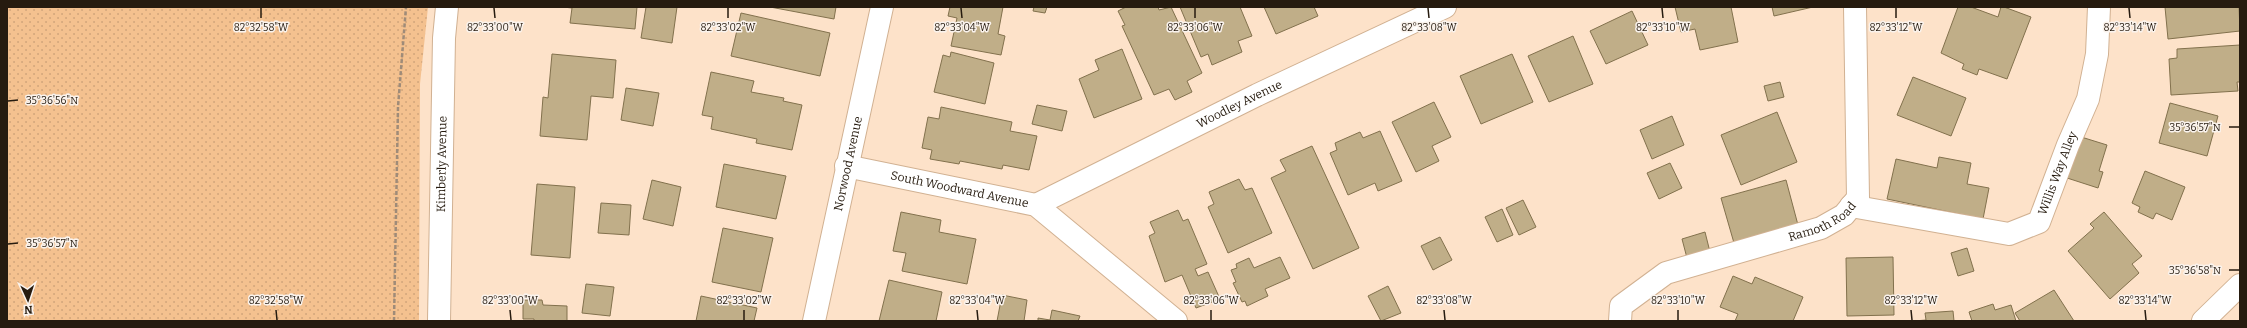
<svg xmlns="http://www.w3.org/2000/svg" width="2247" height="328" font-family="Bitter,serif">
<defs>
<pattern id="grass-dots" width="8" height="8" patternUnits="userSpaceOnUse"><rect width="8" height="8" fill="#f4c18f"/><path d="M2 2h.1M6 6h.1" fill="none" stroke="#d1a57a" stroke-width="1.8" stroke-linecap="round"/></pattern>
</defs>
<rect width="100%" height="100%" fill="#fde2c9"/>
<path fill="url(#grass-dots)" d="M7 7H428L420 84 419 321H7Z"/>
<g fill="#c0ae88" stroke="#82714d">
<path d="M563 7H637L635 29 570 23 572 8Z"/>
<path d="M646 7H677L672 43 641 38Z"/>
<path d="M770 7H836L834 19Z"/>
<path d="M950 7H1003L998 34 1005 36 1001 55 951 46 957 18 948 16Z"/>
<path d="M1034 7H1047L1045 13 1033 11Z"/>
<path d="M1126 7H1158L1159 10 1171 7 1202 73 1187 81 1192 92 1175 100 1169 89 1154 95 1122 26 1125 25 1118 11Z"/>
<path d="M1180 7H1240L1252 36 1238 41 1242 52 1212 65 1208 54 1201 57Z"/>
<path d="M1264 7H1314L1318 16 1276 34Z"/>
<path d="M1675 7H1731L1738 42 1700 50 1695 29 1681 32Z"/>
<path d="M1772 7H1813L1774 16Z"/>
<path d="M1958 7H1971L1998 17 2001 7H2004L2031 17 2007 79 1979 69 1977 75 1962 69 1964 64 1941 53Z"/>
<path d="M2165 7H2239L2240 31 2168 39Z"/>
<path d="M1632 11 1648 45 1606 64 1590 31Z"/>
<path d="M741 13 830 33 820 76 731 56Z"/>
<path d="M1573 36 1593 84 1549 102 1528 56Z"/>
<path d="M2240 45V82H2237L2238 91 2171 95 2169 59 2177 58V49Z"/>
<path d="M1122 49 1142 99 1094 118 1079 79 1099 70 1095 60Z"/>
<path d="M951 52 994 63 985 104 934 92 943 55 950 57Z"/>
<path d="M552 54 616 60 613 98 591 96 587 140 540 136 543 97 548 98Z"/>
<path d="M1512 54 1533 102 1481 124 1460 76Z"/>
<path d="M711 72 754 81 751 92 784 98 783 101 802 105 792 150 756 143 757 139 711 129 713 117 702 115Z"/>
<path d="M1913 77 1966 98 1951 136 1897 115Z"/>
<path d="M1780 82 1784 97 1768 101 1764 86Z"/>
<path d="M626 88 659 93 653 126 621 120Z"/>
<path d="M1434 102 1451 137 1432 146 1439 161 1416 172 1392 122Z"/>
<path d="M2170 103 2218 116 2207 156 2159 143Z"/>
<path d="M1037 105 1067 111 1062 131 1032 124Z"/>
<path d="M941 107 1012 122 1010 131 1037 136 1029 170 1003 165 1002 169 960 161 959 164 930 159 932 150 922 148 928 117 939 119Z"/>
<path d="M1777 112 1797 162 1741 185 1721 135Z"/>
<path d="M1672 116 1684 145 1652 159 1640 130Z"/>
<path d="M1380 131 1402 181 1378 191 1375 183 1348 195 1330 153 1337 150 1335 143 1360 132 1363 138Z"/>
<path d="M2078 136 2107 145 2099 171 2103 172 2098 188 2064 177Z"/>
<path d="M1312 146 1359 248 1313 269 1271 178 1286 171 1280 160Z"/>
<path d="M1939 157 1971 163 1967 184 1989 188 1983 219 1887 199 1896 159 1937 168Z"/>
<path d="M1670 163 1682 188 1659 199 1647 173Z"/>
<path d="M724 164 786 176 776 219 716 207Z"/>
<path d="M2145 171 2185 187 2172 220 2156 213 2153 219 2138 212 2140 207 2132 203Z"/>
<path d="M1239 179 1245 190 1252 188 1272 233 1228 253 1208 207 1214 204 1209 192Z"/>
<path d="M652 180 681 187 673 226 643 219Z"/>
<path d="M1786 180 1798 225 1734 243 1721 198Z"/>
<path d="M537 184 575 187 570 258 531 255Z"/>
<path d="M1523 200 1536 227 1519 235 1506 208Z"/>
<path d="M601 203 631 205 629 235 598 233Z"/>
<path d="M1502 209 1513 235 1497 242 1485 217Z"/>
<path d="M1178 210 1183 221 1188 219 1207 264 1195 269 1198 276 1208 272 1220 299 1196 308 1182 275 1165 282 1149 236 1155 233 1150 222Z"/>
<path d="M901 212 941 220 939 232 976 239 967 284 902 271 906 253 893 251Z"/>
<path d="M2104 212 2142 256 2132 264 2139 273 2110 299 2068 251 2094 228 2090 224Z"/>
<path d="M723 228 773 238 761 292 712 282Z"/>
<path d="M1705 232 1710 252 1687 258 1682 239Z"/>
<path d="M1440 237 1452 260 1433 270 1421 246Z"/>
<path d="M1967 248 1974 271 1958 276 1951 253Z"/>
<path d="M1280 257 1290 278 1265 289 1268 296 1247 306 1245 301 1242 302 1233 283 1236 282 1231 270 1237 268 1236 264 1249 258 1254 268Z"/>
<path d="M1893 257 1894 315 1847 316 1846 258Z"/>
<path d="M1733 276 1752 284 1755 277 1803 297 1793 321H1735L1738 314 1720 307Z"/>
<path d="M889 280 942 292 936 321H879Z"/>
<path d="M586 284 614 287 610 316 582 313Z"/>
<path d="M1388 286 1401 313 1381 321 1368 296Z"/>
<path d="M2054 290 2074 321H2020L2015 313Z"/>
<path d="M1002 295 1027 300 1024 321H997Z"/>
<path d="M701 296 757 308 754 321H696Z"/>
<path d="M523 300H542L543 305 567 306V321H534V319H523Z"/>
<path d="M1993 304 1995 310 2011 305 2016 321H1972L1969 312Z"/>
<path d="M1052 310 1080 316 1078 321H1038V318L1050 320Z"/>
<path d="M1953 311 1954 321H1914L1926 320 1925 313Z"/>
</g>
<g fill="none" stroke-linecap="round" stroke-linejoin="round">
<g stroke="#d1b192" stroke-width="24">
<g id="minor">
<path id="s1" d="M846 166 1036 205 1176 321"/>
<path id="s2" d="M1036 205 1257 95 1445 7"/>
<path id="s3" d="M1851 206 2009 234 2039 222 2068 145 2088 99 2097 54 2099 7"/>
<path id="s4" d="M439 321 444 38 447 7"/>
<path id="s5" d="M814 321 882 7"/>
<path id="s6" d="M1620 321 1621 306 1666 273 1821 228 1844 215 1858 198 1855 7"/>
<path d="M2203 321 2240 285"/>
</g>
</g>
<path stroke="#9f8b78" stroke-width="2.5" stroke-dasharray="4 2" stroke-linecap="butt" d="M394 321 398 107 406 7"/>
<use href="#minor" stroke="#fff" stroke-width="22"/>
</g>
<path fill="none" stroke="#261b0f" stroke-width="1.5" d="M261 8V18M494 8 495 18M728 8V18M961 8 962 18M1195 8V18M1428 8 1429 18M1662 8 1663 18M1896 8V18M2129 8 2130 18M8 101 18 100M2229 127H2239M8 244 18 243M2229 270H2239M276 310 277 320M510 310 511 320M744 310V320M977 310 978 320M1211 310V320M1444 310 1445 320M1678 310V320M1911 310 1912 320M2145 310 2146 320"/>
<g text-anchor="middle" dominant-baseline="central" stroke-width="3" stroke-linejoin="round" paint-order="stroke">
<g font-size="12" fill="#261b0f" stroke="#faf3ed">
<text stroke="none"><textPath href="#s2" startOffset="227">Woodley Avenue</textPath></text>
<text stroke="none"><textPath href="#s4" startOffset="157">Kimberly Avenue</textPath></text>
<text stroke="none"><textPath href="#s5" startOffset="161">Norwood Avenue</textPath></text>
<text stroke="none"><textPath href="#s3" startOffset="245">Willis Way Alley</textPath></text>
<text stroke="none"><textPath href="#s1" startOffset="116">South Woodward Avenue</textPath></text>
<text stroke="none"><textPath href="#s6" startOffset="236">Ramoth Road</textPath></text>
</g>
</g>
<g font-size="10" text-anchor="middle" fill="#261b0f" stroke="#faf3ed" stroke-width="3" stroke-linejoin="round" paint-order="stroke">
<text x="261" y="31">82°32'58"W</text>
<text x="495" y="31">82°33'00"W</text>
<text x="728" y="31">82°33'02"W</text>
<text x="962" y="31">82°33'04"W</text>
<text x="1195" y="31">82°33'06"W</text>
<text x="1429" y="31">82°33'08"W</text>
<text x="1663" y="31">82°33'10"W</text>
<text x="1896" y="31">82°33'12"W</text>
<text x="2130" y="31">82°33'14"W</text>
<text x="52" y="104">35°36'56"N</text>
<text x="2195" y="131">35°36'57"N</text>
<text x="52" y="247">35°36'57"N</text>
<text x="2195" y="274">35°36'58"N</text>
<text x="276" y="304">82°32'58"W</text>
<text x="510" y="304">82°33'00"W</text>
<text x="744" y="304">82°33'02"W</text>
<text x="977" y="304">82°33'04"W</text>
<text x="1211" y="304">82°33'06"W</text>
<text x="1444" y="304">82°33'08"W</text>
<text x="1678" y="304">82°33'10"W</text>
<text x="1911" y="304">82°33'12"W</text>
<text x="2145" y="304">82°33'14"W</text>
</g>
<rect width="2247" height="328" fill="none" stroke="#261b0f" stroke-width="16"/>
<g transform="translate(28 300) rotate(177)" stroke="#faf3ed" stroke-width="3" paint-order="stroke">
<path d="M0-3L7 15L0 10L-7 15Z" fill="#261b0f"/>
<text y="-6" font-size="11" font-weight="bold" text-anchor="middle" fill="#261b0f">N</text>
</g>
</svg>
